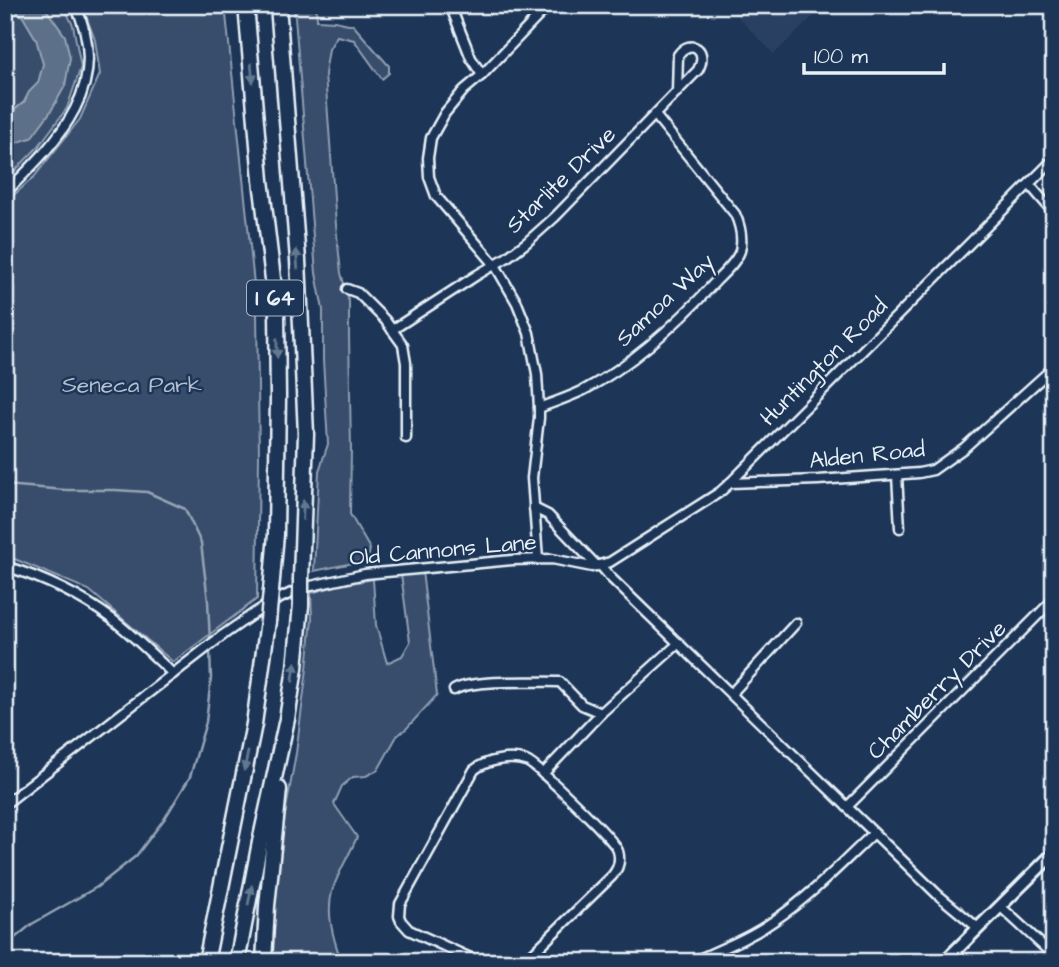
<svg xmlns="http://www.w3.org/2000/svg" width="1059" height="967" font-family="'Architects Daughter',sans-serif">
<rect width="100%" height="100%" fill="#1d3557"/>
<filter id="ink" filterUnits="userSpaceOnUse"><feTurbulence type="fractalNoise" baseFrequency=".0143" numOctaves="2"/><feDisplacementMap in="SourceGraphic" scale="14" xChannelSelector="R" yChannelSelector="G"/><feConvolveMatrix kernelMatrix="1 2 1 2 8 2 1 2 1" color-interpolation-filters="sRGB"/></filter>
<g filter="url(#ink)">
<path fill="#2a4162" d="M726 5H825L774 54Z"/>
<g fill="#374d6c" stroke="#909fb2" stroke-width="2">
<path d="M5 5H63L73 25 81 67 67 108 38 147 5 181Z"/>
<path d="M82 5H225L257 313 259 457 257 599 173 662 89 590 5 555V203L34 177 80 119 100 74 95 40Z"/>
<path d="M294 5H316L317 20 335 21 353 25 389 66V73L382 79 354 40 337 36 329 49 325 74 336 225 341 273 349 302V336L351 450 350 514 370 549 368 560 314 571 319 471 328 444 323 360V310L316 273Z"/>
<path d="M422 571 437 695 407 728 397 736 378 770 366 776 353 777 342 786 334 804 357 837C350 854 337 874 332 892 326 914 334 942 342 962H270L277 860 296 753 307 669 312 618 311 593 336 586 373 579 376 625 387 663 402 656 410 642 401 574Z"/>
</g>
<path fill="#5d7089" stroke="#95a4b5" stroke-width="2" d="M11 5H43L65 36 70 58 65 86 51 111 31 138 15 143 5 157V117L24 102 29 92 38 83 43 64 36 39 23 17Z"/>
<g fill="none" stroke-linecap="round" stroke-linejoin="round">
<g stroke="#95a4b5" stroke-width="2.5">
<path d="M5 485 65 490H115L147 492 185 509 201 543 208 601 210 643"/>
<path d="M5 946 32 924 97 887 136 856 165 818 190 777 206 722 211 678 210 650"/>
</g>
<g stroke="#e8f1f8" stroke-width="13">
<g id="minor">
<path d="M450 5 471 58 482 75"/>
<path d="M1029 184 1054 213"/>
<path d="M5 193C59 140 114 85 75 5"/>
<path d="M347 289 358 293 385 320 403 345 406 363V438"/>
<path d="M392 330 477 275 506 258 526 243 555 217 698 70C709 50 691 37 678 55L677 92"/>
<path d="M539 408C554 402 570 397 584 390 635 363 678 323 717 280 725 272 736 262 740 251 743 239 740 225 735 214L655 115"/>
<path d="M897 475 900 528"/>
<path d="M730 483 818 480 919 473 933 470 964 448 1054 367"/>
<path d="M534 508 548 515 597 566"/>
<path d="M538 559 532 478 539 418V408L537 374 529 333 517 303 495 265 436 196 429 177 428 158 431 138 445 113 464 90 482 75 549 5"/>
<path d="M600 565 611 578 937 894 978 928"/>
<path d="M5 566C43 578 80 595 112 619 134 636 153 655 173 674"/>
<path d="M454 690C472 679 536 682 560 682L582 705 601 713"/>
<path d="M731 694 796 623"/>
<path d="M543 774 601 713 679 643"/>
<path d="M5 804 223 635 253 614 272 602 302 588 365 574 512 560 552 559 592 567 610 562 720 492 730 483 1054 159"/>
<path d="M847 807 1054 599"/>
<path d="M1001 907 1054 956"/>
<path d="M479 962 409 930 401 921 399 916 400 904 474 770C486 760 511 756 526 761 537 765 615 840 618 851 621 861 618 869 612 876L524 962"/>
<path d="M692 962C721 949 750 938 775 920 812 895 842 863 874 833"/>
</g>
</g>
<g stroke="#e8f1f8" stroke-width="16">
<path id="secondary" d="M944 962 1054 853"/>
</g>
<g stroke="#e8f1f8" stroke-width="19">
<g id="motorway">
<path d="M246 5 261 180 277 312 278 398 276 534 271 591"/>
<path d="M278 5 298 260 306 434 301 579"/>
<path d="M206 962 254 724 268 621"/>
<path d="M237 962 260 842 287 719 295 668 301 605"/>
<path d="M264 962 267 906 279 789"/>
</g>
</g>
<use href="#minor" stroke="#1d3557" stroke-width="8"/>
<use href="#secondary" stroke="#1d3557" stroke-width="10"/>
<use href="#motorway" stroke="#1d3557" stroke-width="14"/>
<g stroke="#e8f1f8" stroke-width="19" stroke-linecap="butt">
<g id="motorway-bridge">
<path d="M301 605V579"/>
<path d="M268 621 271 591"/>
</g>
</g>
<use href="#motorway-bridge" stroke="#1d3557" stroke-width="14"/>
</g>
<defs><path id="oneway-solid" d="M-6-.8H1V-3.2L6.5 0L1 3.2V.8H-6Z" transform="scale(1.75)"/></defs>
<g fill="#64778f">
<use href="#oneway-solid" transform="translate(252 73) rotate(85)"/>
<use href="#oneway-solid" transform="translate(297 259) rotate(-94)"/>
<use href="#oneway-solid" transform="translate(277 348) rotate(89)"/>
<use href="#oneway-solid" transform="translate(303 510) rotate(-88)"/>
<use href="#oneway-solid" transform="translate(294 672) rotate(-82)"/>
<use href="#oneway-solid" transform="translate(246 761) rotate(102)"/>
<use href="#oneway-solid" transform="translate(250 895) rotate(-79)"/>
</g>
</g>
<g text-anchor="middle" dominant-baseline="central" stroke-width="5" stroke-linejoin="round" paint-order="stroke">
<rect fill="#1d3557" stroke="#abb9c8" stroke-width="2" x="247" y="280.5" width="56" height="35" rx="5"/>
<g font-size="21" font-weight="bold" fill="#e8f1f8">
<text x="275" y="298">I 64</text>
</g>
<g font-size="23" fill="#e8f1f8" stroke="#1d3557">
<text transform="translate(561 180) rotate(-44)">Starlite Drive</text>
<text transform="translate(665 300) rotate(-43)">Samoa Way</text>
<text transform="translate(824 362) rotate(-45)">Huntington Road</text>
<text transform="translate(867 455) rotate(-6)">Alden Road</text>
<text transform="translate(443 550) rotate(-5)">Old Cannons Lane</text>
<text transform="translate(937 690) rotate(-45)">Chamberry Drive</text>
</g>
<g font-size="23" fill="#b3c0ce" stroke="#1d3557">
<text x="132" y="385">Seneca Park</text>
</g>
</g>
<rect width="1059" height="967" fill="none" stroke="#1d3557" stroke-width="28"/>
<rect x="14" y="14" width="1031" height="939" fill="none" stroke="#e8f1f8" stroke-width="2.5" filter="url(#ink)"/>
<path d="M804 63v10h140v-10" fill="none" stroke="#e8f1f8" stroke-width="3.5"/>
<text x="814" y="63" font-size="21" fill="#e8f1f8" stroke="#1d3557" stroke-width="5" paint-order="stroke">100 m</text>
</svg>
